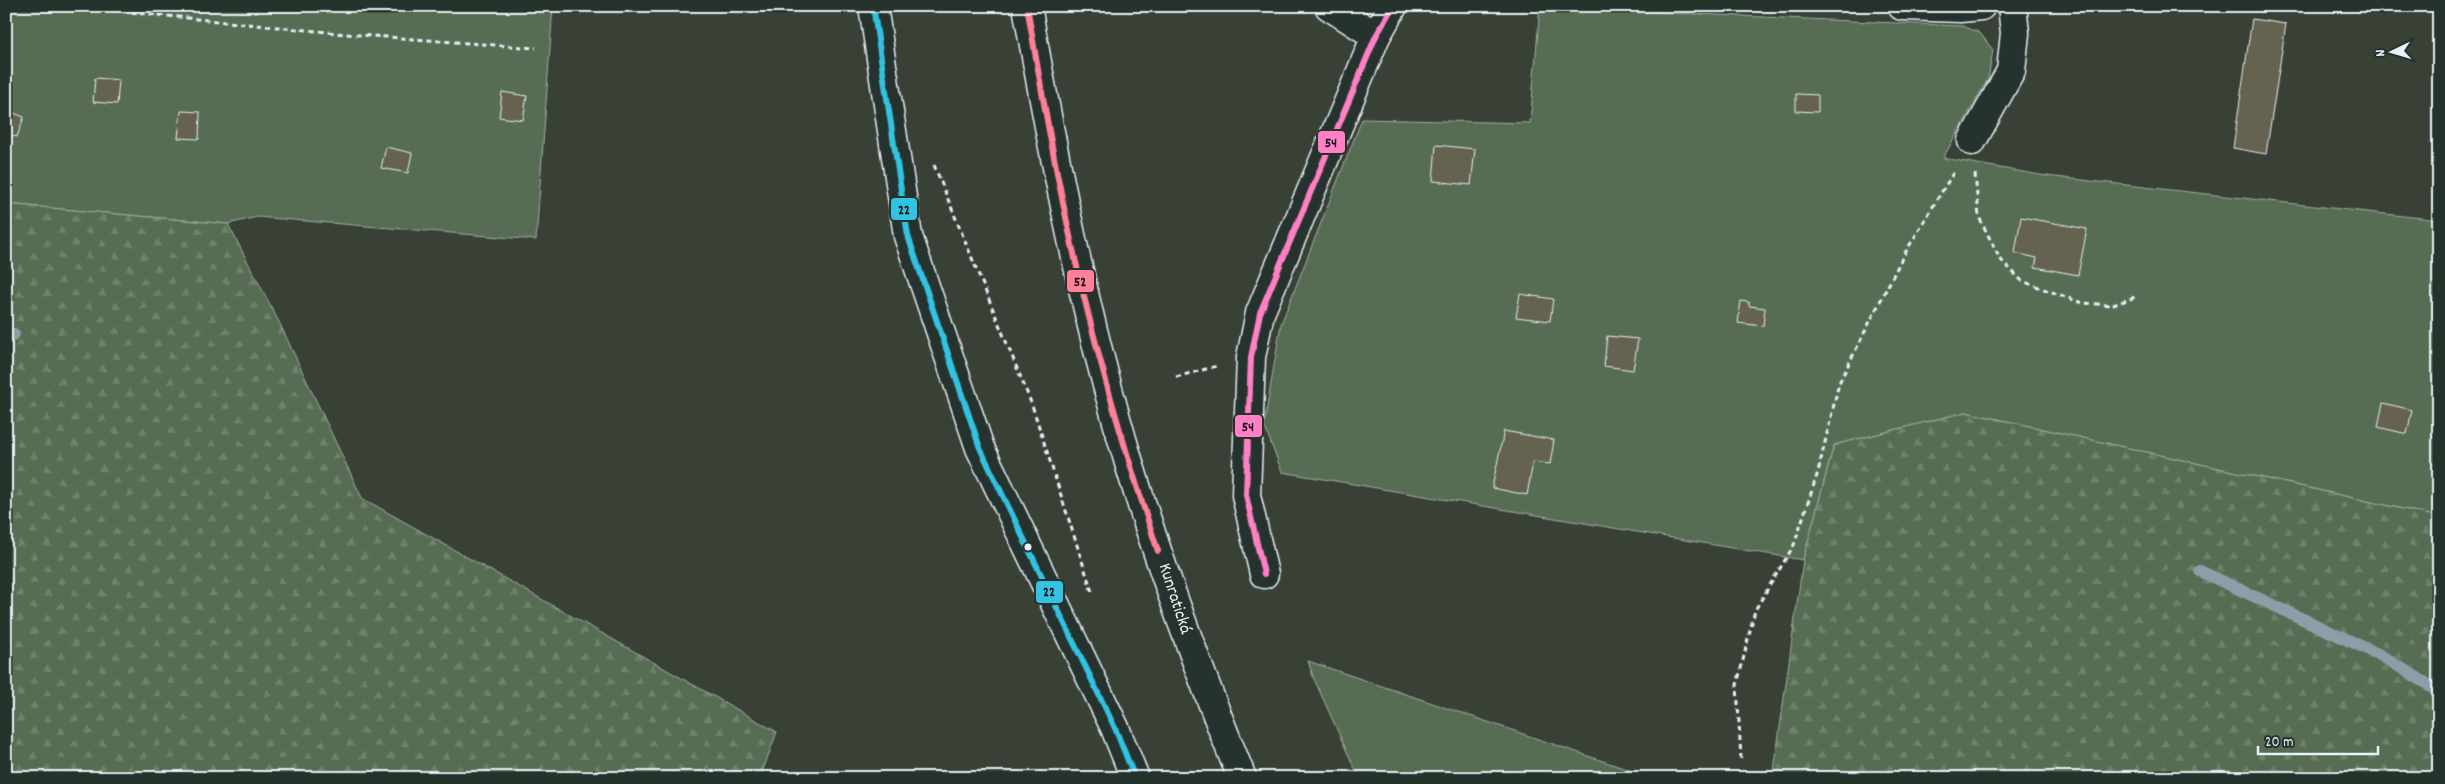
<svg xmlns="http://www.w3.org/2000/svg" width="2445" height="784" font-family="Dekko,sans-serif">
<defs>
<pattern id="forest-firs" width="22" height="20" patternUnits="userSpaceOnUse" patternTransform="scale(1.25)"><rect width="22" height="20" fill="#576d52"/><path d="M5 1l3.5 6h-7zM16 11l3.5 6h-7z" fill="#6f826c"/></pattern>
</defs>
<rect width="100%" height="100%" fill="#394137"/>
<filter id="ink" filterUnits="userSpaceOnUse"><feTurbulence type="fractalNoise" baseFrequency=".02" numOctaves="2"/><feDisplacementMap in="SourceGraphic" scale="10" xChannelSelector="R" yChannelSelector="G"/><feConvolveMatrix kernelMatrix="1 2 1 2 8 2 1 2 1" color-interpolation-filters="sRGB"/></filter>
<g filter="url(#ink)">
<g fill="#576d52" stroke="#a0afa5">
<path d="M6 6H553L536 240 257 217 228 224 6 204Z"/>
<path d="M1540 7 1963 26 1980 33 1993 50 1988 79 1943 158 2046 176 2439 220V517L1966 412 1834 445 1803 560 1282 472 1264 425 1281 324 1362 119 1530 123Z"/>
<path d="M1308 661 1653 778H1359L1314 679Z"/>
</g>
<g fill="url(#forest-firs)" stroke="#a0afa5">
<path d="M6 204 228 224 278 320 362 498 777 732 760 778H6Z"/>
<path d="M1966 412 2439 517V778H1773L1803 560 1834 445Z"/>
</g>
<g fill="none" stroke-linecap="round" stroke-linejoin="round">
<g stroke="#8b9fa8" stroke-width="12">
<path d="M6 340 14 334"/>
<path d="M2200 571 2380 655 2439 691"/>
</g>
</g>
<g fill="#65624f" stroke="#e8f1f8">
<path d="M2252 19 2286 24 2266 154 2233 148Z"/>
<path d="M95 78 119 80 117 104 93 102Z"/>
<path d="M502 92 527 96 523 120 499 117Z"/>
<path d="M1796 94 1818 95V112L1796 111Z"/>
<path d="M6 110 24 117 17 137 6 133Z"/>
<path d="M181 111 200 112 199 139 178 138Z"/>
<path d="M1436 145 1475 149 1471 185 1433 181Z"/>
<path d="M386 147 412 153 408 173 381 168Z"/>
<path d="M2021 217 2087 229 2078 275 2035 267 2037 258 2015 253Z"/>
<path d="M1520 294 1553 299 1550 321 1516 317Z"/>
<path d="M1741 301 1749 302V306L1765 308 1763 326 1738 323Z"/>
<path d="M1607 336 1638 339 1633 370 1604 366Z"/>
<path d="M2383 403 2412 410 2407 434 2378 427Z"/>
<path d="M1504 431 1554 440 1550 464 1533 462 1527 495 1492 488Z"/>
</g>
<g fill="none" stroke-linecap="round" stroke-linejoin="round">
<g stroke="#e8f1f8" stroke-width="31">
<g id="minor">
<path d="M873 6 908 236 980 448 1115 728 1135 778"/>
<path d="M1329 6 1376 36"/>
<path d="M1902 6 1960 8 1981 6"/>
<path d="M1972 141 2011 71 2015 33 2012 6"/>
<path d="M1264 574 1246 495 1251 357 1260 313 1376 36 1393 6"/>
</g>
</g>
<g stroke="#e8f1f8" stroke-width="31">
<path id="primary" d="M1027 6C1054 160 1084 313 1129 463 1161 570 1200 674 1242 778"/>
</g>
<g stroke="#e8f1f8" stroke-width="3" stroke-dasharray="5 4" stroke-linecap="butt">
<path d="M69 6 346 34 536 48"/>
<path d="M934 165 1032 405 1093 595"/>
<path d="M1975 174 1979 217 2000 259 2022 281 2082 303 2113 305 2138 296"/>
<path d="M1176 377 1217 366"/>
<path d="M1741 759 1737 685 1755 610 1794 545 1818 472 1839 383 1902 258 1955 170"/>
</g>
<use href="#minor" stroke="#26332d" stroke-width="28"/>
<use href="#primary" stroke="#26332d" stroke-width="28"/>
<g stroke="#26332d" stroke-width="10">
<path id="bus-1" d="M1027 6C1042 93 1057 181 1077 267 1099 363 1127 458 1158 551"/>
</g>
<g stroke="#26332d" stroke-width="10">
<path id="bus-2" d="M873 6 908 236 980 448 1115 728 1135 778"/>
</g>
<g stroke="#26332d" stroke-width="10">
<path id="bus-3" d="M1264 574 1246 495 1251 357 1260 313 1376 36 1393 6"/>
</g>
<use href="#bus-1" stroke="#ff8098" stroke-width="6"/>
<use href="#bus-2" stroke="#33c2e2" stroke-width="6"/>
<use href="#bus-3" stroke="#ff80c5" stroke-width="6"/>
</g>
</g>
<circle fill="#e8f1f8" stroke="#26332d" stroke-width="2" cx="1028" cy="547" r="4.5"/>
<g text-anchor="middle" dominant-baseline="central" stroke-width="5" stroke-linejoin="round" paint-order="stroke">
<g font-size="18" fill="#e8f1f8" stroke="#26332d">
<text transform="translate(1174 599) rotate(72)">Kunratická</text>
</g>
</g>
<g stroke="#26332d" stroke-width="2">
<rect x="1317" y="130" width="29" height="24" rx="5" fill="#ff80c5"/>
<rect x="890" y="197" width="28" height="24" rx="5" fill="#33c2e2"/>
<rect x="1066" y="269" width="29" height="24" rx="5" fill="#ff8098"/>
<rect x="1234" y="414" width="29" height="24" rx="5" fill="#ff80c5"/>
<rect x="1035" y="580" width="29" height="24" rx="5" fill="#33c2e2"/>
</g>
<g font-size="14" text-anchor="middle" font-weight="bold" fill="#111">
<text x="1331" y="147">54</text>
<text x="904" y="214">22</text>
<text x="1080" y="286">52</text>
<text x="1248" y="431">54</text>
<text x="1049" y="596">22</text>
</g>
<rect width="2445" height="784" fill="none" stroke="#26332d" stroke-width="25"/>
<rect x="12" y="12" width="2420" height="759" fill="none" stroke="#e8f1f8" stroke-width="2" filter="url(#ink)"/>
<g transform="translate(2392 52) rotate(265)" stroke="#26332d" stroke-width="4" paint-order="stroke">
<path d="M0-4L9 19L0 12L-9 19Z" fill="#e8f1f8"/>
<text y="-8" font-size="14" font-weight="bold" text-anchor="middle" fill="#e8f1f8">N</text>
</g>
<path d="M2258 746v8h120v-8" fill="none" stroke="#e8f1f8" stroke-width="2.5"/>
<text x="2265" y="746" font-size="15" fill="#e8f1f8" stroke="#26332d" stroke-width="4" paint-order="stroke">20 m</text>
</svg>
